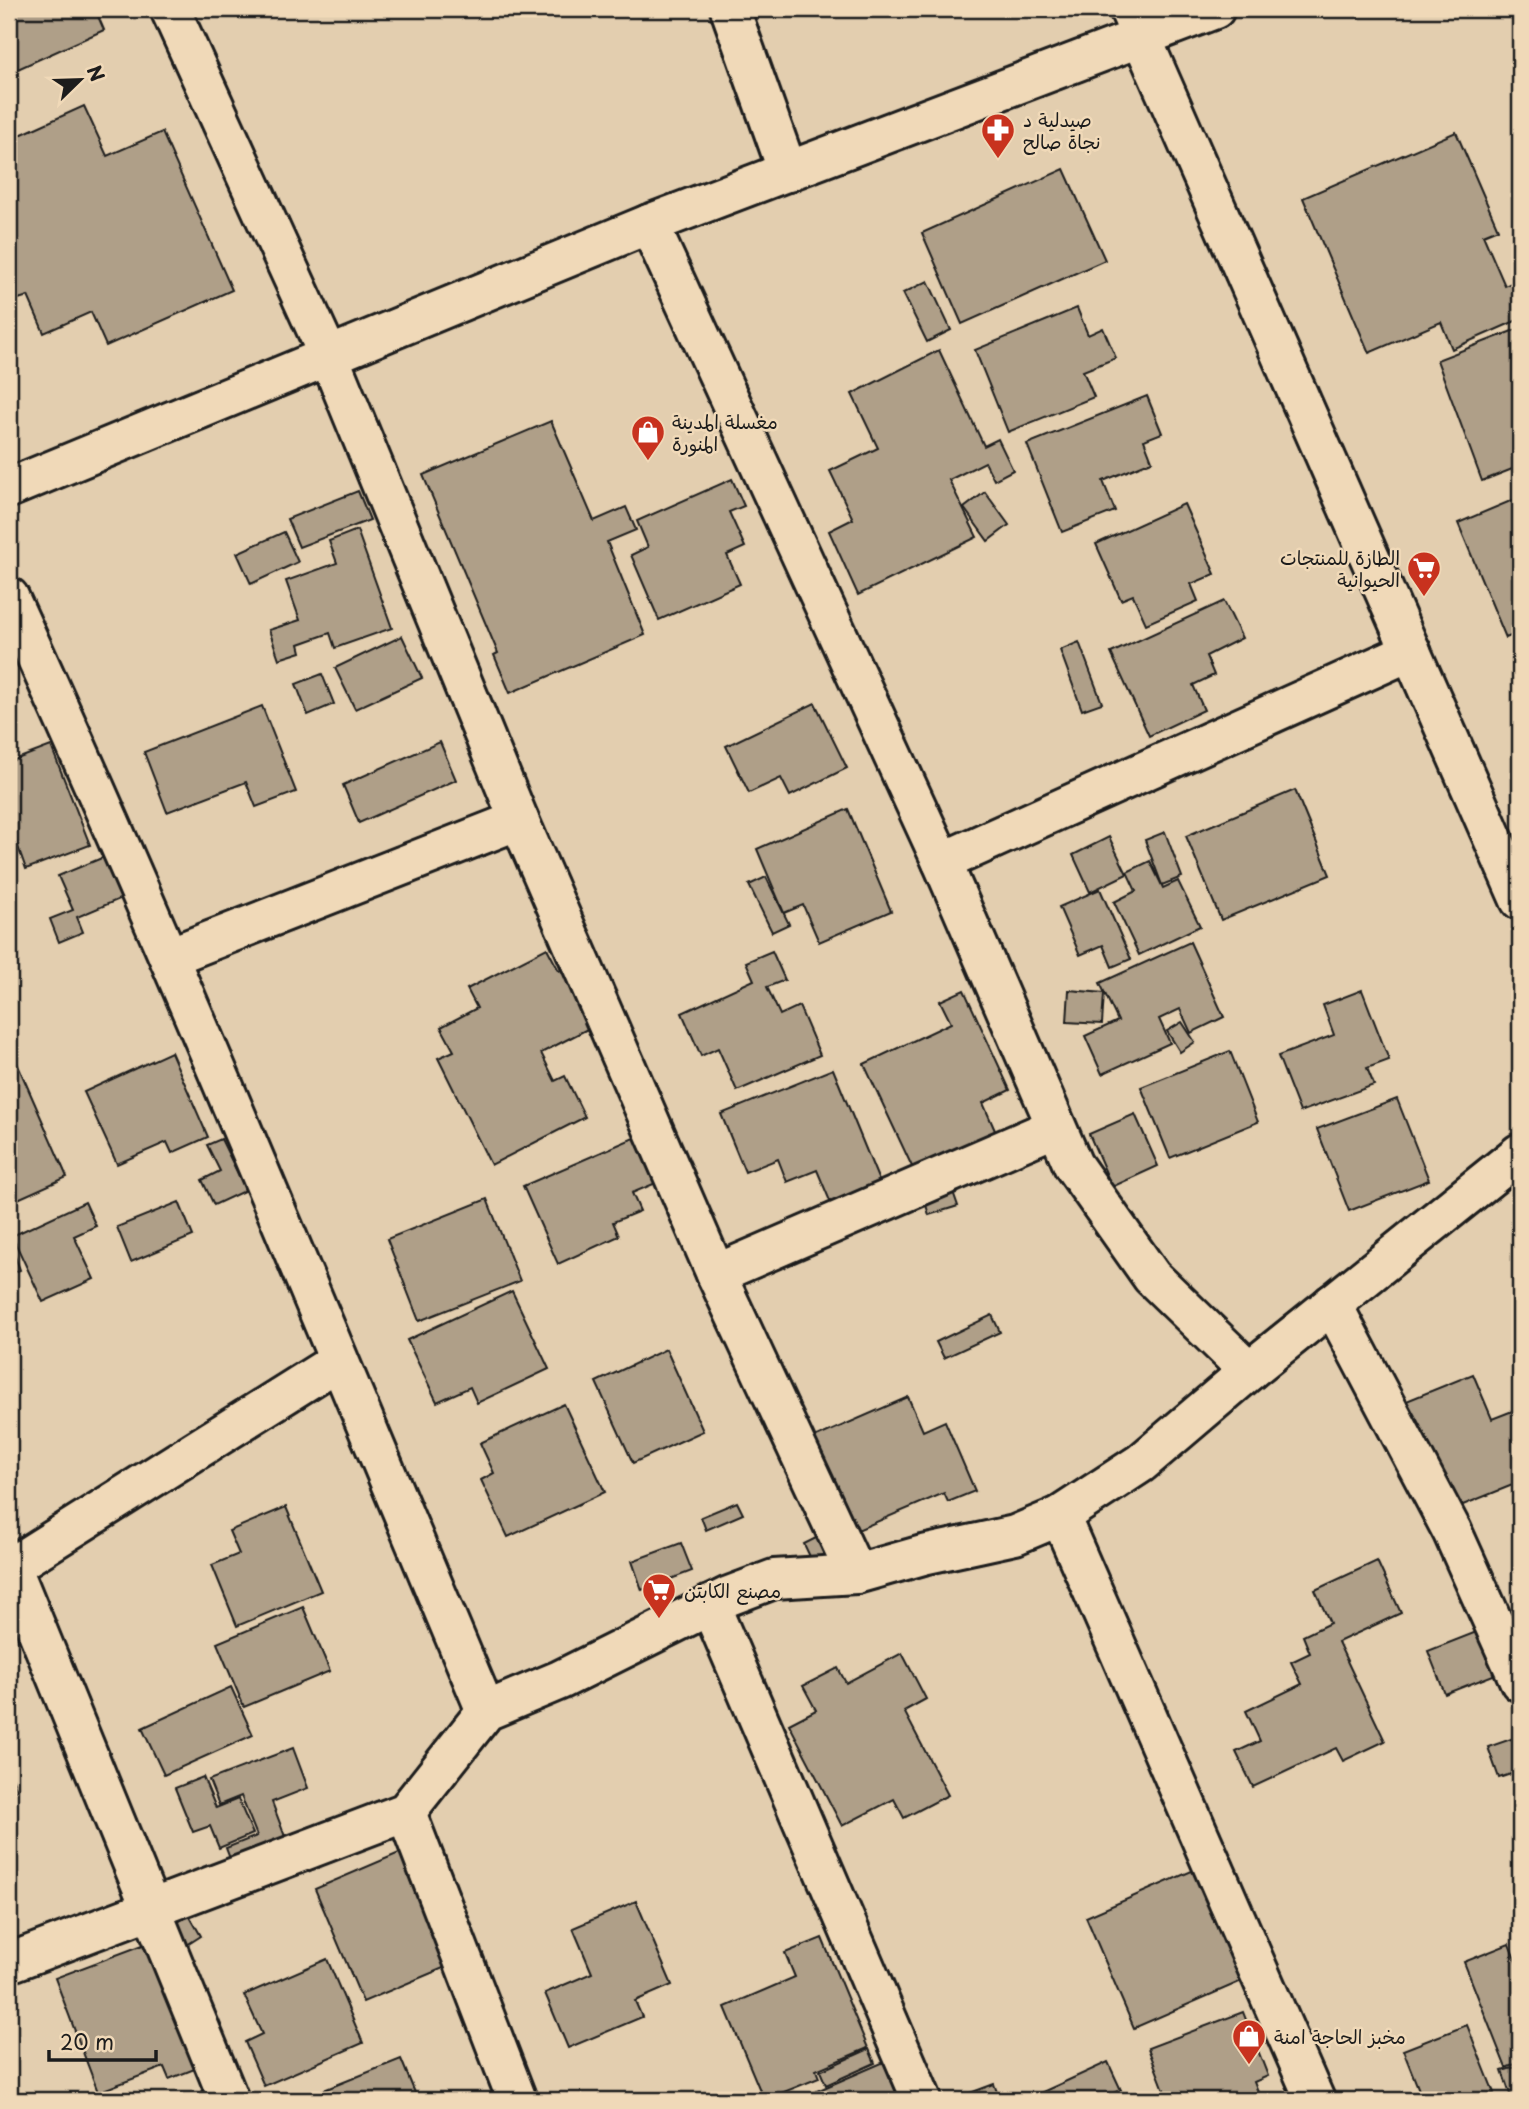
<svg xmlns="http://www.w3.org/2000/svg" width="1529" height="2109" font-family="'Playpen Sans','Playpen Sans Arabic',sans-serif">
<rect width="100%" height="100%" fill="#e3ceaf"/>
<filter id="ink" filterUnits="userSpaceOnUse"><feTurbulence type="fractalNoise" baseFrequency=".0143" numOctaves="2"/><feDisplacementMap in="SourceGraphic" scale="14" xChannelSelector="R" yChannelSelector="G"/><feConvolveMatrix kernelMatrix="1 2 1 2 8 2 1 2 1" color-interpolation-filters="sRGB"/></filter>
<g filter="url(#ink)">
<g fill="#af9f88" stroke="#1c1c1c" stroke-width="2">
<path d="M9 9H95L104 30 9 73Z"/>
<path d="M506 9H527L510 17Z"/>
<path d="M84 106 107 156 162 132 232 290 106 346 91 312 44 333 28 296 9 302V140Z"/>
<path d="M1456 132 1498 229 1483 235 1505 286 1520 279V319L1452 349 1441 322 1369 353 1303 198Z"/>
<path d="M1064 169 1105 260 962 324 922 233Z"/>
<path d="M928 281 951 330 927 342 903 293Z"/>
<path d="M1077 308 1088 335 1103 328 1116 358 1083 371 1094 397 1008 432 975 350Z"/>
<path d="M1520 328V466L1482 481 1437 360Z"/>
<path d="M939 350 984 446 998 439 1013 470 994 480 985 462 949 480 977 537 858 595 829 531 853 519 830 471 878 448 852 394Z"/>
<path d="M1147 396 1162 433 1144 440 1152 461 1103 481 1115 511 1062 532 1027 444Z"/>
<path d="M551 421 594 521 626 507 636 530 607 542 645 635 510 693 494 655 498 653 423 475Z"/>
<path d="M732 479 744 506 729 512 745 547 727 555 740 584 659 620 631 555 648 547 637 521Z"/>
<path d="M358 491 370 520 299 547 287 519Z"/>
<path d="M985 492 1009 525 988 541 964 508Z"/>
<path d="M1520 497V632L1506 638 1458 523Z"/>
<path d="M1184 504 1215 574 1191 584 1198 601 1146 624 1133 595 1121 600 1096 544Z"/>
<path d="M357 530 392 628 335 648 330 633 299 644 301 652 279 659 269 630 300 620 286 581 337 563 329 541Z"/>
<path d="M284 532 298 562 251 584 237 553Z"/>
<path d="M1224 601 1242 638 1206 656 1214 675 1193 685 1204 710 1149 736 1111 653Z"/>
<path d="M402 636 422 678 355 709 335 668Z"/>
<path d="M1079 642 1102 703 1082 710 1060 650Z"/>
<path d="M322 674 334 704 308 715 296 684Z"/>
<path d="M815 703 847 768 790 796 781 778 749 793 726 746Z"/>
<path d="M262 706 296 792 256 807 246 782 167 812 144 752Z"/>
<path d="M440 742 456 780 359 823 343 785Z"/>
<path d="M51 746 90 845 26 869 13 833 9 834V762Z"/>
<path d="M1295 790 1330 875 1221 920 1186 836Z"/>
<path d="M848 809 891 911 819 942 803 905 784 913 757 849Z"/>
<path d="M1165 832 1182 877 1162 885 1145 840Z"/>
<path d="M1109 837 1127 874 1090 892 1073 855Z"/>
<path d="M104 857 122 898 77 917 83 932 59 942 50 919 73 910 58 876Z"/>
<path d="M1150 861 1163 888 1178 881 1200 926 1139 955 1114 902 1136 891 1127 872Z"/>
<path d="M766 877 789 924 772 932 749 885Z"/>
<path d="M1100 889 1131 959 1112 967 1103 945 1080 955 1059 907Z"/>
<path d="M1190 942 1224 1017 1191 1033 1180 1009 1159 1019 1170 1043 1102 1074 1085 1036 1118 1021 1100 983Z"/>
<path d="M547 948 559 971 571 965 601 1022 541 1053 555 1081 565 1076 585 1117 491 1165 438 1058 454 1051 441 1027 477 1008 467 989Z"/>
<path d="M772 951 785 980 767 987 780 1015 799 1006 820 1055 737 1091 718 1048 701 1056 682 1013 754 980 746 962Z"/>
<path d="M964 990 1010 1090 983 1103 997 1135 915 1173 864 1064 951 1023 940 1001Z"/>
<path d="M1069 990 1104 993 1102 1024 1067 1022Z"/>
<path d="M1362 990 1389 1060 1367 1068 1374 1085 1300 1112 1278 1056 1334 1035 1323 1005Z"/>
<path d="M1182 1022 1195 1042 1180 1052 1167 1031Z"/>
<path d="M9 1045 67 1177 9 1203Z"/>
<path d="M1230 1051 1258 1122 1170 1158 1141 1087Z"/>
<path d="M171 1052 208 1137 172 1153 167 1142 117 1164 84 1092Z"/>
<path d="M833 1069 884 1193 835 1213 817 1170 787 1182 778 1159 745 1172 721 1114Z"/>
<path d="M1397 1099 1429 1180 1349 1211 1317 1129Z"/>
<path d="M1135 1114 1158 1166 1112 1187 1089 1134Z"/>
<path d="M636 1137 656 1183 632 1193 640 1211 613 1222 619 1236 558 1264 523 1186Z"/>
<path d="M221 1139 246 1190 214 1205 202 1180 220 1171 207 1145Z"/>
<path d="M951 1186 958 1206 929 1215 923 1195Z"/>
<path d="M487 1199 520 1281 419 1321 387 1239Z"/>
<path d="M85 1202 96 1226 74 1236 94 1279 43 1302 12 1236Z"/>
<path d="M179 1202 193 1236 131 1262 117 1227Z"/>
<path d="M9 1240 20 1270 9 1274Z"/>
<path d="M512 1291 549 1369 477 1403 470 1387 437 1402 407 1340Z"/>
<path d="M992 1315 1000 1332 944 1358 936 1342Z"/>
<path d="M666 1349 703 1431 633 1463 596 1382Z"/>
<path d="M1473 1374 1492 1419 1520 1408V1482L1453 1509 1404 1402Z"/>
<path d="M908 1397 923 1431 945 1421 975 1491 948 1502 944 1493 853 1532 814 1438Z"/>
<path d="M564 1404 605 1492 508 1537 481 1480 494 1473 480 1443Z"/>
<path d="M737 1502 743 1514 706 1530 701 1517Z"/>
<path d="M286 1507 321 1591 237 1626 212 1565 239 1554 229 1531Z"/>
<path d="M824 1534 834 1553 813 1563 804 1544Z"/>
<path d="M681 1543 692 1571 642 1590 632 1561Z"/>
<path d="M1377 1561 1401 1613 1338 1642 1385 1741 1343 1761 1336 1748 1253 1787 1236 1752 1260 1741 1246 1711 1302 1684 1291 1662 1310 1653 1303 1636 1330 1623 1315 1590Z"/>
<path d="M303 1607 330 1671 244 1707 217 1643Z"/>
<path d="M1484 1629 1501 1672 1445 1694 1428 1651Z"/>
<path d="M902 1653 926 1699 904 1711 948 1795 904 1818 894 1799 842 1826 789 1724 816 1710 803 1686 838 1668 846 1683Z"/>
<path d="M231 1687 253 1735 164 1775 142 1728Z"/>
<path d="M1514 1738 1520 1755V1771L1499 1778 1488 1747Z"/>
<path d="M293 1748 308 1788 272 1802 287 1842 232 1864 226 1848 257 1836 241 1796 219 1805 209 1780Z"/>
<path d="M9 1769 17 1790 9 1794Z"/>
<path d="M203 1777 216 1808 238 1799 253 1834 219 1848 210 1826 193 1832 175 1788Z"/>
<path d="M406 1850 460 1961 363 2002 315 1889Z"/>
<path d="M1210 1863 1258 1974 1134 2028 1086 1917Z"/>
<path d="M636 1901 672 1985 635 2001 642 2017 568 2048 545 1993 592 1973 573 1928Z"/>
<path d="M189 1915 201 1936 179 1950 166 1930Z"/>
<path d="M822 1938 868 2048 816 2070 819 2078 764 2100 725 2007 795 1977 785 1953Z"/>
<path d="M156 1940 205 2065 169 2079 164 2067 98 2092 55 1978Z"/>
<path d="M1509 1944 1520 1972V2062L1506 2068 1464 1962Z"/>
<path d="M327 1959 363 2043 264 2086 245 2042 262 2034 244 1995Z"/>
<path d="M1243 2012 1268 2076 1254 2082 1261 2100H1168L1148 2048Z"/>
<path d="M1467 2025 1494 2093 1476 2100H1423L1403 2050Z"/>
<path d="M869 2049 875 2063 826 2085 820 2071Z"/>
<path d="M401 2059 418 2100H299Z"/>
<path d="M884 2062 900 2100H796Z"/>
<path d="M1108 2062 1121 2090 1100 2100H1025Z"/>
<path d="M1519 2066 1520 2100H1512L1502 2071Z"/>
<path d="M994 2084 1000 2100H955L954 2099Z"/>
</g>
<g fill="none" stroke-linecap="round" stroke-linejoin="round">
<g stroke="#1c1c1c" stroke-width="44">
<g id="street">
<path d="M170 9 329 357 519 820 716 1274 856 1574"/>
<path d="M730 9 788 172"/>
<path d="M1129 9 1520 900"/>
<path d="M649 224 942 862 1073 1165 1152 1277 1249 1371"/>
<path d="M9 597C177 964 329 1339 486 1711"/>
<path d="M942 862 1411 651"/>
<path d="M169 957 519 820"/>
<path d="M716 1274 1056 1127"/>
<path d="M1332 1304 1452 1531 1520 1682"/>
<path d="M1060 1516 1315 2100"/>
<path d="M9 1561 229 2100"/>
<path d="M9 1568 338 1361"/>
<path d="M710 1605 922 2100"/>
<path d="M406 1812 517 2100"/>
<path d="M9 1963 406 1812 486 1711 560 1680 729 1596 774 1579 856 1574 923 1555 1015 1535 1060 1516 1141 1463 1249 1371 1520 1153"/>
</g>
</g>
<g stroke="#1c1c1c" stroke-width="44">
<path id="secondary" d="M9 488 649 224 1215 9"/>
</g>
<use href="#street" stroke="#f0d9b8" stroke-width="38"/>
<use href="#secondary" stroke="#f0d9b8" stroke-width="38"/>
</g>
</g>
<defs>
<g id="pharmacy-pin" transform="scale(1.75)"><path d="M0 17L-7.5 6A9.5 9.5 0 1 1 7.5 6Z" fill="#c8321e" stroke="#f0d9b8"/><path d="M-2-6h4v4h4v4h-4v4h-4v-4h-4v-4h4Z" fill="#fff"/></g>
<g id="shop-pin" transform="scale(1.75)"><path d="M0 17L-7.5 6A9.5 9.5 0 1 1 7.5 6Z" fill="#c8321e" stroke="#f0d9b8"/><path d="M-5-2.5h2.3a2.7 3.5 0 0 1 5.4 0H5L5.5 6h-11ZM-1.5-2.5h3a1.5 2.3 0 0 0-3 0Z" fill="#fff"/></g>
<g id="supermarket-pin" transform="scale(1.75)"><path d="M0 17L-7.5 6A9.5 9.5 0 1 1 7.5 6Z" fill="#c8321e" stroke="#f0d9b8"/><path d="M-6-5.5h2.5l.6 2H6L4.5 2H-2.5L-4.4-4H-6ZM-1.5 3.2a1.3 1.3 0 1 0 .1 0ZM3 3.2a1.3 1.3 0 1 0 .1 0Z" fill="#fff"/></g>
</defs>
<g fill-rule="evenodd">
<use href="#pharmacy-pin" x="998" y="130"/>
<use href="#shop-pin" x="648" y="432"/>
<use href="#supermarket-pin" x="1424" y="568"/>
<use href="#supermarket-pin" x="659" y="1590"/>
<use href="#shop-pin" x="1249" y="2036"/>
</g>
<g text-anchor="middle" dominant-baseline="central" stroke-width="5" stroke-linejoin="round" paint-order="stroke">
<g font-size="19" fill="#1c1c1c" stroke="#f0d9b8" text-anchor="start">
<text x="1023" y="119">صيدلية د<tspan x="1023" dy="22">نجاة صالح</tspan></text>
<text x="672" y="421">مغسلة المدينة<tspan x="672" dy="22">المنورة</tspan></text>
<text x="1400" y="557" text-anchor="end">الطازة للمنتجات<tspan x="1400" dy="22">الحيوانية</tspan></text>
<text x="684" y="1590">مصنع الكابتن</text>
<text x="1274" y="2036">مخبز الحاجة امنة</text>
</g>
</g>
<rect width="1529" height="2109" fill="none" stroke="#f0d9b8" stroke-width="35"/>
<rect x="18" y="18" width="1494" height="2074" fill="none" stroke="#1c1c1c" stroke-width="2.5" filter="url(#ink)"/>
<g transform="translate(80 80) rotate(67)" stroke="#f0d9b8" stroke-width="5" paint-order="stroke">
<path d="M0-5L12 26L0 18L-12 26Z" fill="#1c1c1c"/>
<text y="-10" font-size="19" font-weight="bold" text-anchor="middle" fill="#1c1c1c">N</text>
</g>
<path d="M49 2050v10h107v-10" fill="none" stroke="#1c1c1c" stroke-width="3.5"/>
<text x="60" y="2050" font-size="21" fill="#1c1c1c" stroke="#f0d9b8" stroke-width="5" paint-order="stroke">20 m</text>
</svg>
